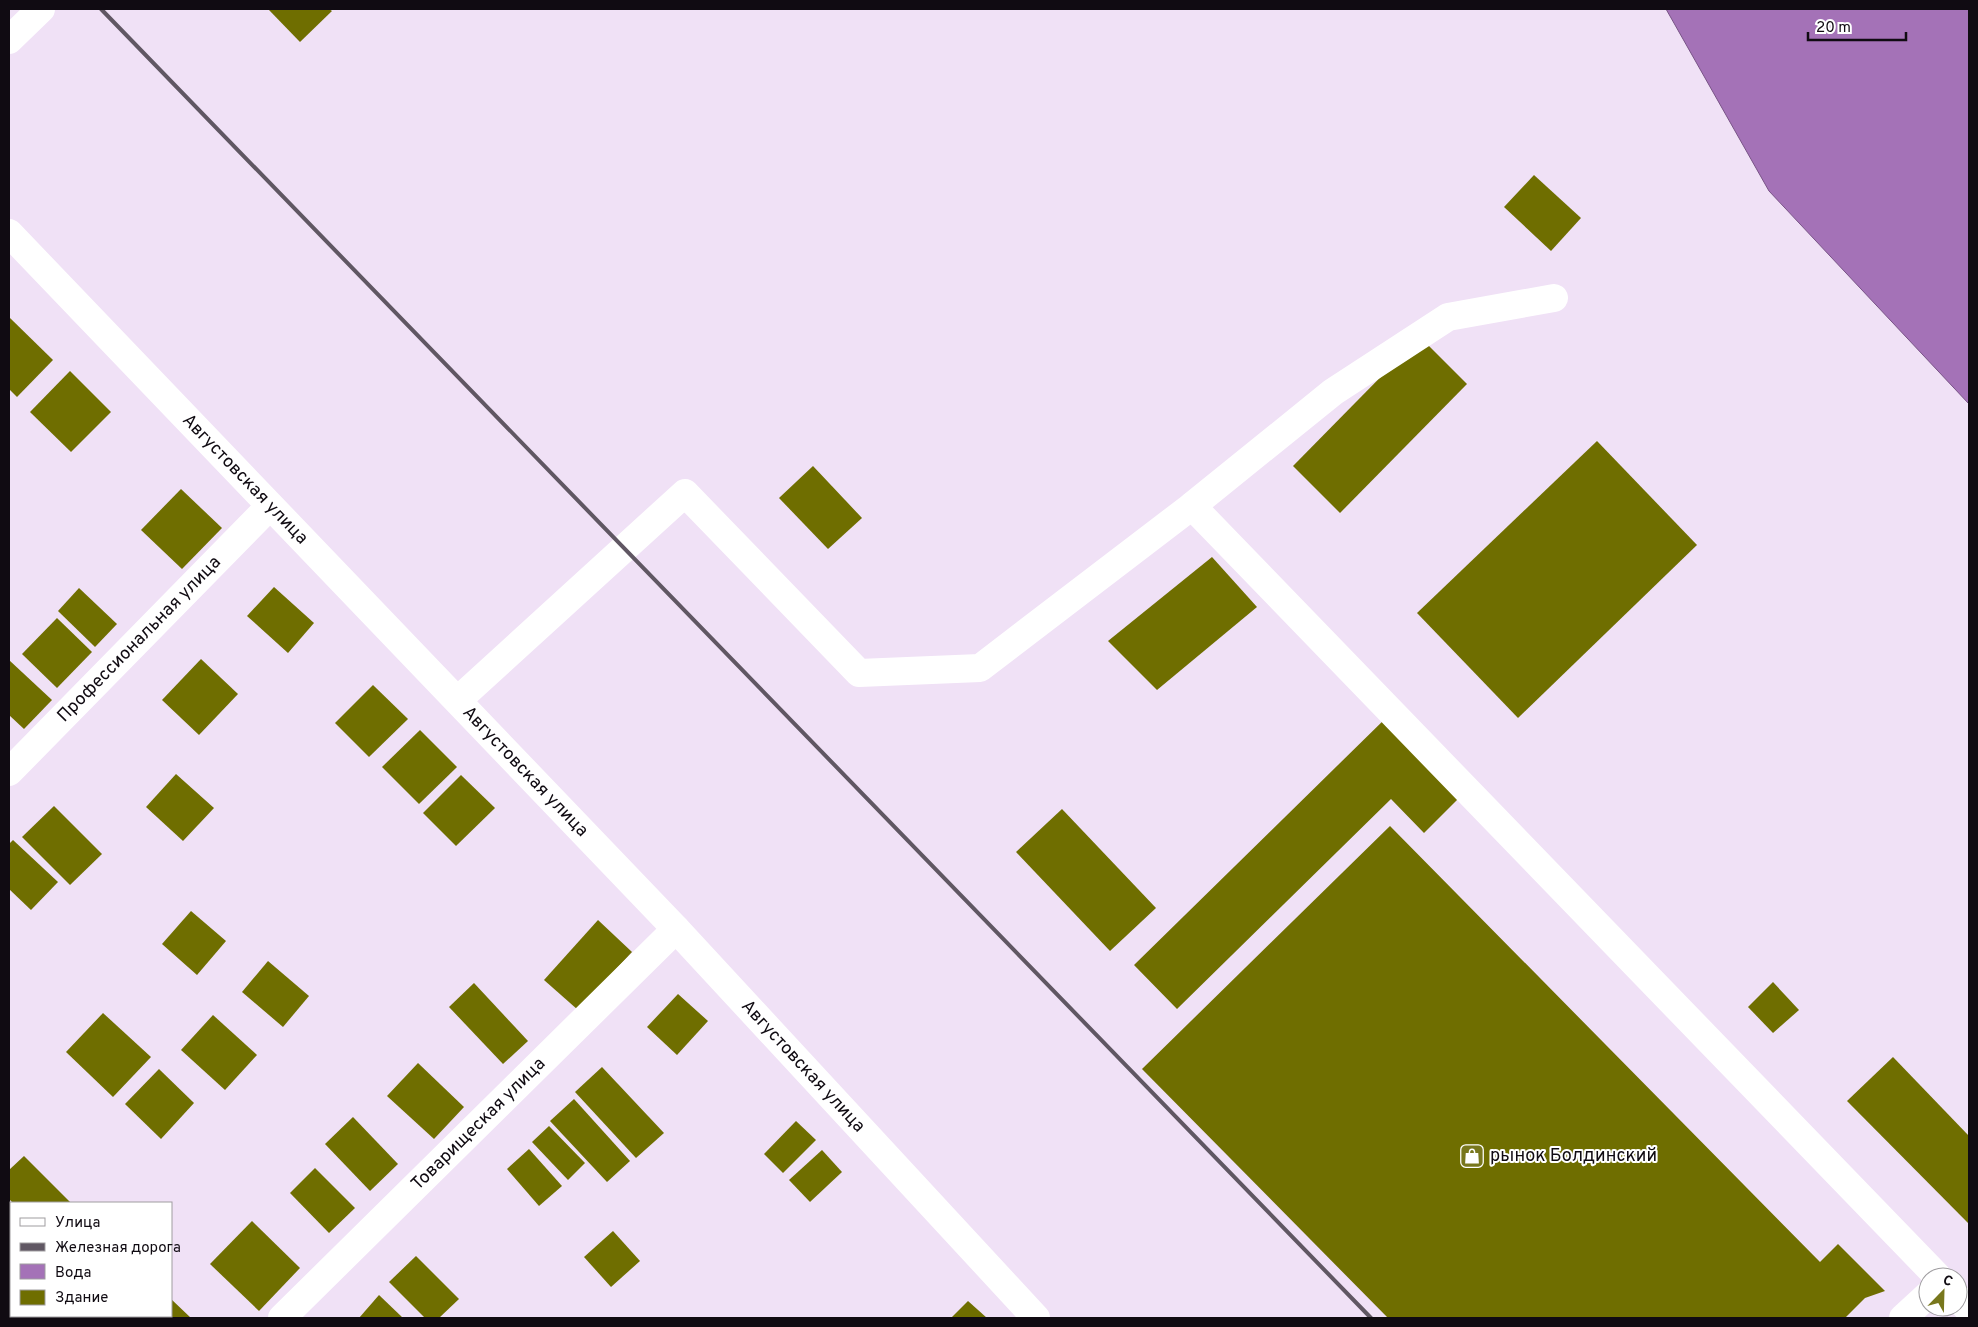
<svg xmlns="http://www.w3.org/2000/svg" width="1978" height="1327" font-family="Overpass,sans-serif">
<rect width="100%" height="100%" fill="#f0e1f6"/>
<path fill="#a472b7" stroke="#785386" d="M1666 9H1969V404L1769 191Z"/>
<g fill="#6f6e00">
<path d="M268 9H329L332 11 300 42Z"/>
<path d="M1534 175 1581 218 1551 251 1504 207Z"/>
<path d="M9 317 53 360 17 397 9 389Z"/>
<path d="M1420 337 1467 384 1340 513 1293 466Z"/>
<path d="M70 371 111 412 71 452 30 412Z"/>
<path d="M1597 441 1697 545 1518 718 1417 613Z"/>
<path d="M813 466 862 518 828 549 779 498Z"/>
<path d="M181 489 222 528 182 569 141 530Z"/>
<path d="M1212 557 1257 607 1157 690 1108 641Z"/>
<path d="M274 587 314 623 288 653 247 616Z"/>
<path d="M79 588 117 624 95 647 58 611Z"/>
<path d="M57 618 92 652 57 688 22 654Z"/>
<path d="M201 659 238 694 199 735 162 700Z"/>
<path d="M9 660 52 700 24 729 9 715Z"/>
<path d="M373 685 408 719 369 757 335 723Z"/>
<path d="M1389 715 1465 792 1424 833 1391 799 1177 1009 1134 965Z"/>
<path d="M420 730 457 767 419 804 382 767Z"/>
<path d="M176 774 214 808 183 841 146 807Z"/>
<path d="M461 775 495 808 456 846 423 813Z"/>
<path d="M54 806 102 854 70 885 22 837Z"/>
<path d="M1062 809 1156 908 1110 951 1016 852Z"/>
<path d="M1390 826 1820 1262 1838 1244 1885 1291 1865 1298 1845 1318H1388L1142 1069Z"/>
<path d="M13 840 58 882 31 910 9 889V844Z"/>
<path d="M191 911 226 941 197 975 162 944Z"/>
<path d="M598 920 632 952 578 1010 544 980Z"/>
<path d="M268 961 309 996 283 1027 242 992Z"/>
<path d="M1773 982 1799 1010 1773 1033 1748 1007Z"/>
<path d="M474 983 528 1041 503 1064 449 1007Z"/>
<path d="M678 994 708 1021 677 1055 647 1027Z"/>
<path d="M103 1013 151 1057 113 1097 66 1052Z"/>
<path d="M213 1015 257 1055 225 1090 181 1050Z"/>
<path d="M1893 1057 1969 1136V1224L1847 1101Z"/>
<path d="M418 1063 464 1107 434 1139 387 1096Z"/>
<path d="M602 1067 664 1133 636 1158 575 1092Z"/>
<path d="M159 1069 194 1103 161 1139 125 1104Z"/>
<path d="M574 1099 630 1161 607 1182 550 1121Z"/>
<path d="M353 1117 398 1164 370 1191 325 1144Z"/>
<path d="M796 1121 816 1140 783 1173 764 1154Z"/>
<path d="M549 1126 585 1163 568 1180 532 1142Z"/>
<path d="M529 1149 562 1186 539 1206 507 1169Z"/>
<path d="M822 1150 842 1172 810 1202 789 1180Z"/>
<path d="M24 1156 71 1203H13L9 1199V1170Z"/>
<path d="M315 1168 355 1208 329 1233 290 1193Z"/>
<path d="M252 1221 300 1268 259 1311 210 1264Z"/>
<path d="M613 1231 640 1261 611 1287 584 1257Z"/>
<path d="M416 1256 459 1299 439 1318H425L389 1282Z"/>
<path d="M379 1295 403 1318H359Z"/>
<path d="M171 1299 191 1318H146L148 1316H171Z"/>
<path d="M968 1301 987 1318H951Z"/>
</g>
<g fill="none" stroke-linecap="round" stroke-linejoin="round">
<g stroke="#fff" stroke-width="28">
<path d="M9 40 41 9"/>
<path id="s1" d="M9 233 676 929 1036 1318"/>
<path d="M1192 506 1938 1277"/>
<path d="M458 700 685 493 859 673 980 668 1192 506 1333 392 1448 317 1554 298"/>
<path id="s2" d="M9 772 270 506"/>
<path d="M1958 1298 1969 1310"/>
<path id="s3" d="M282 1318 676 929"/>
<path d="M1903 1318 1928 1295"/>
</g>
<path stroke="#605763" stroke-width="4" d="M101 9 1371 1318"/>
</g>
<defs>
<g id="shop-square" transform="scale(1.25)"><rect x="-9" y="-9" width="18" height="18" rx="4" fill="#78771d" stroke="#fff"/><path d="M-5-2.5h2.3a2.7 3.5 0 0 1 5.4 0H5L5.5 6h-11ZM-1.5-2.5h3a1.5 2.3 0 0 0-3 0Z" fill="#fff"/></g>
</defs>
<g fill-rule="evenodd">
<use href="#shop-square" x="1472" y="1156"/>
</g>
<g text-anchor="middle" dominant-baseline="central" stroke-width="4" stroke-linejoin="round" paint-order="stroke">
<g font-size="18" fill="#100b12" stroke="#fff">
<text stroke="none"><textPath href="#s1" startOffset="341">Августовская улица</textPath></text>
<text stroke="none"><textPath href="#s2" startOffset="186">Профессиональная улица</textPath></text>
<text stroke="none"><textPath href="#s1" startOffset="746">Августовская улица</textPath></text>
<text stroke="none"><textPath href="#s1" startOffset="1151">Августовская улица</textPath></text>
<text stroke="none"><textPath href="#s3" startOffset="276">Товарищеская улица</textPath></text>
</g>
<g font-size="18" fill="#100b12" stroke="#fff" text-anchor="start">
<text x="1490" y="1156">рынок Болдинский</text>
</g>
</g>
<rect width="1978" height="1327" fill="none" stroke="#100b12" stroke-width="20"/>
<rect x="10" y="1202" width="162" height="115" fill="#ffffff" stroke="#9f9da0"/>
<rect x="20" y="1218" width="25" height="8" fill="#ffffff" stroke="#9f9da0"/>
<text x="55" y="1227" font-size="15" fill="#100b12">Улица</text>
<rect x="20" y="1243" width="25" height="8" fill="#605763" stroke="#9f9da0"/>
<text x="55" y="1252" font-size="15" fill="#100b12">Железная дорога</text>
<rect x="20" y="1264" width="25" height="15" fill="#a472b7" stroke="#9f9da0"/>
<text x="55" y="1277" font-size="15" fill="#100b12">Вода</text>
<rect x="20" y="1290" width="25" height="15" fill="#6f6e00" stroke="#9f9da0"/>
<text x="55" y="1302" font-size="15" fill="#100b12">Здание</text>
<g transform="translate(1943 1292) rotate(23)"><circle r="24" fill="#ffffff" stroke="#9f9da0"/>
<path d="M0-4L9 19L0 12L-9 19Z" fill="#78771d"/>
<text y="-8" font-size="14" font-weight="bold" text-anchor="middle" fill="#100b12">С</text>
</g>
<path d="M1808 32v8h98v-8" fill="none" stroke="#100b12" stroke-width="2.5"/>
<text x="1816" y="32" font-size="15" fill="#100b12" stroke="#ffffff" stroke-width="4" paint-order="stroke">20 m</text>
</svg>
